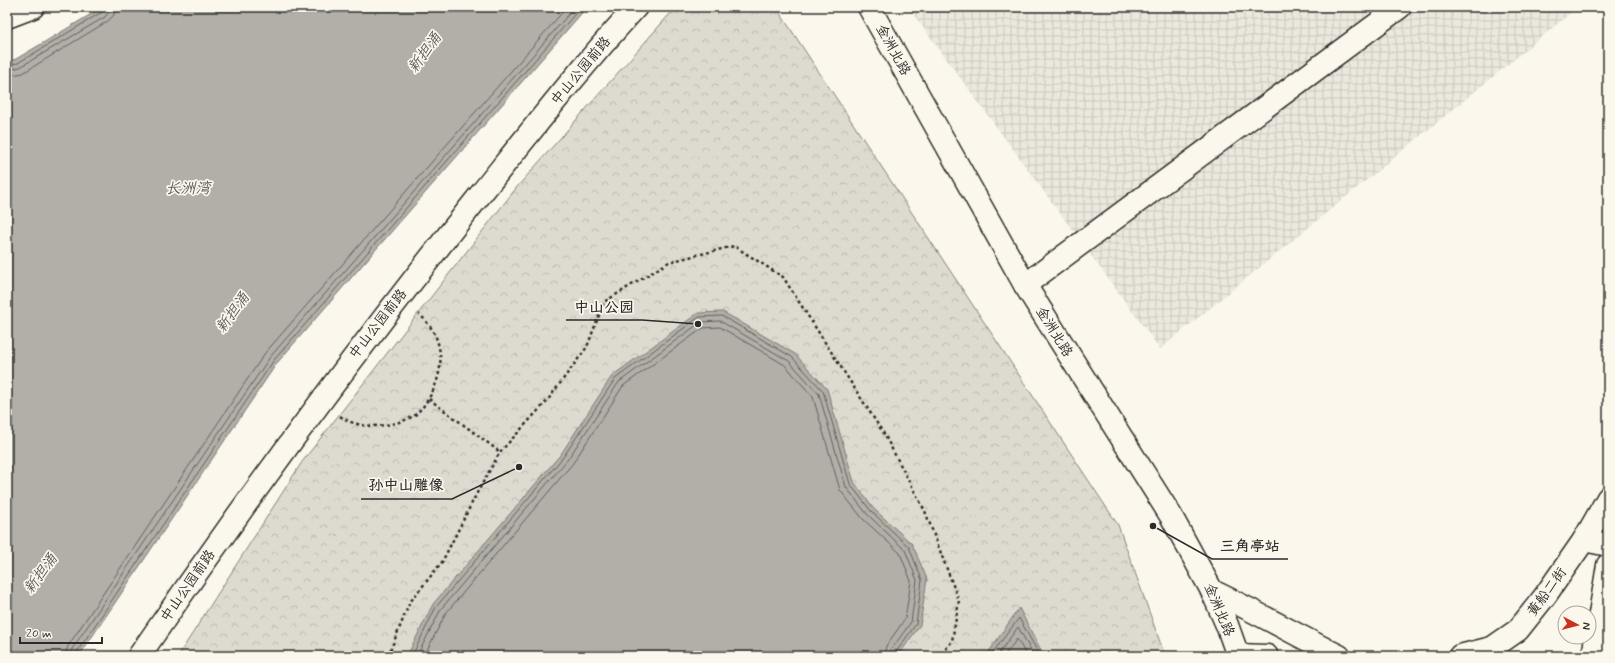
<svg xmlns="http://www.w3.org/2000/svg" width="1615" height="663" font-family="Mynerve,'LXGW WenKai TC',sans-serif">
<defs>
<pattern id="industrial-grid" width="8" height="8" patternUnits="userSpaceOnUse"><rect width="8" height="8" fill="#ebe8de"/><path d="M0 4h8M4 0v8" fill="none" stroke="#cac7bf"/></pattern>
<pattern id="forest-crowns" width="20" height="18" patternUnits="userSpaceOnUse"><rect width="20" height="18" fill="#dddad0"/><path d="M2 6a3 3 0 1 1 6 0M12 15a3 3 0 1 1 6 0" fill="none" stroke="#bebbb3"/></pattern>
</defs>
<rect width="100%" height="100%" fill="#fbf7ec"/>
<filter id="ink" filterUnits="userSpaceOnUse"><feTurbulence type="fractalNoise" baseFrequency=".025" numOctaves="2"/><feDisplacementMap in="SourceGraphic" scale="8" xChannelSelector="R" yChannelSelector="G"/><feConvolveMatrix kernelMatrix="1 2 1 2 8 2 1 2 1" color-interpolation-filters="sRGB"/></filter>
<g filter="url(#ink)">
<path fill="url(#industrial-grid)" d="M908 7H1578L1160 349Z"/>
<path fill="url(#forest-crowns)" stroke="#84827e" d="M676 7H776L1118 525 1165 656H178L302 462 517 187Z"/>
<g fill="#b1afa7" stroke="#7b7a75">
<path d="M103 7H587L277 363 79 656H7V62L16 59Z"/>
<path d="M723 312 795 354 827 389 854 482 873 508 912 544 927 579 920 625 898 656H407L433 604 561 454 612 376 698 313Z"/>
<path d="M1019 608 1044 656H986Z"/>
</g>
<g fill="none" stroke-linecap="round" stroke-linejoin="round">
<g stroke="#61605d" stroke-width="1">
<path d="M7 65 18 63 102 12 104 7"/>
<path d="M7 70 20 67 105 17 108 13 109 7"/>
<path d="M7 76 23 73 108 21 114 15 115 7"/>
<path d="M65 656 68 646 265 353 567 7"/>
<path d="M71 656 72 649 270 357 575 7"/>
<path d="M76 656 77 652 274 360 581 7"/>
<path d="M412 656 436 607 564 456 615 379 699 317 722 316 792 357 823 391 850 484 871 511 909 547 922 580 916 624 896 652 895 656"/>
<path d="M417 656 441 609 568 459 619 382 701 322 720 321 789 361 819 394 846 487 867 514 905 550 917 580 911 622 891 650 890 656"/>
<path d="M424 656 446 613 573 463 623 386 703 328 720 327 785 365 813 397 840 490 863 519 900 553 911 581 905 619 886 646 884 656"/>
<path d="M990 656 1019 618 1040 656"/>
<path d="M997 656 1018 627 1034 656"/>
<path d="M1004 656 1017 639 1027 656"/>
</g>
<g stroke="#2b2b2b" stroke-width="25">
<g id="minor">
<path d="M7 17 33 7"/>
<path d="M1025 285 1400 7"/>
<path d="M1584 540 1608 545"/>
<path d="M1212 591C1255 611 1296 635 1339 656"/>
<path d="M1237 655 1267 656"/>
<path d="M139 656C246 500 358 348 476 200 528 135 580 68 636 7"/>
<path d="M1460 656 1492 648 1518 630 1545 596 1584 540 1608 498"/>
<path d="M1593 656 1608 565"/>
</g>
</g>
<g stroke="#2b2b2b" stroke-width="25">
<path id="major" d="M869 7 1025 285 1171 516 1212 591 1227 625 1238 656"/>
</g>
<g stroke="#2b2b2b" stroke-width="2.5" stroke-dasharray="3 3" stroke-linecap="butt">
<path d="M429 399 500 452"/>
<path d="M340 416C351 424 363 426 375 426 388 425 402 423 413 416 417 415 419 410 422 408 435 392 444 368 439 348 437 335 429 323 419 314"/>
<path d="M388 656 410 602 442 562 477 493 500 452 547 401 587 347 604 302 669 262 734 246 783 277 884 434 925 511 959 601 952 641 940 656"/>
</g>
<use href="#minor" stroke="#fbf7ec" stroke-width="22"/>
<use href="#major" stroke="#fbf7ec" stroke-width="22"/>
</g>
</g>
<g text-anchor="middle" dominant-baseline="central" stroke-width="3.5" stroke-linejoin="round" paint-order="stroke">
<g font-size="14" fill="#2b2b2b" stroke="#fbf7ec">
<text transform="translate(893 50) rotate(61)">金洲北路</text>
<text transform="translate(581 71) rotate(-50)">中山公园前路</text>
<text transform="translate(378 324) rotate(-52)">中山公园前路</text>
<text transform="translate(1054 332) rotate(58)">金洲北路</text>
<text transform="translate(188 586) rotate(-55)">中山公园前路</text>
<text transform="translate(1547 592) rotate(-54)">黄船二街</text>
<text transform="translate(1219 610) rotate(67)">金洲北路</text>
</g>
<g font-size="15" font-style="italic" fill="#5a5956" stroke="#fbf7ec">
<text transform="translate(425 53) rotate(-54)">新担涌</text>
<text x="188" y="189">长洲湾</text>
<text transform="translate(233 313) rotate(-54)">新担涌</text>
<text transform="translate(41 574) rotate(-54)">新担涌</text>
</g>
</g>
<path fill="none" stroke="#2b2b2b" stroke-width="1.5" d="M698 324L642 320H566M519 467L452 499H361M1153 526L1212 559H1288"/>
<g fill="#2b2b2b" stroke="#fbf7ec" stroke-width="1.5">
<circle cx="698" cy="324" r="4"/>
<circle cx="519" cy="467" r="4"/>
<circle cx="1153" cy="526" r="4"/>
</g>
<g font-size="15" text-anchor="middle" font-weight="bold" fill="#2b2b2b" stroke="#fbf7ec" stroke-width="3.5" stroke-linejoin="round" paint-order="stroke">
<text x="604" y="312">中山公园</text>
<text x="406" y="490">孙中山雕像</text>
<text x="1250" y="551">三角亭站</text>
</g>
<rect width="1615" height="663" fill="none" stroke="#fbf7ec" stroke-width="24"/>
<rect x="12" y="12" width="1591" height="639" fill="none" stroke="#2b2b2b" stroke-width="1.5" filter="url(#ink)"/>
<g transform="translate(1577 625) rotate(97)"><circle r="19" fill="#fbf7ec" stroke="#a8a59f"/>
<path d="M0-3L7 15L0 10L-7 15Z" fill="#c8321e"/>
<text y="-6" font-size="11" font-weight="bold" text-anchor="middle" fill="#2b2b2b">N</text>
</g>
<path d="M20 637v6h82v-6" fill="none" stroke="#2b2b2b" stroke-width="2"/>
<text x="26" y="637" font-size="12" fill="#2b2b2b" stroke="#fbf7ec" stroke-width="3" paint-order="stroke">20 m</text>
</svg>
